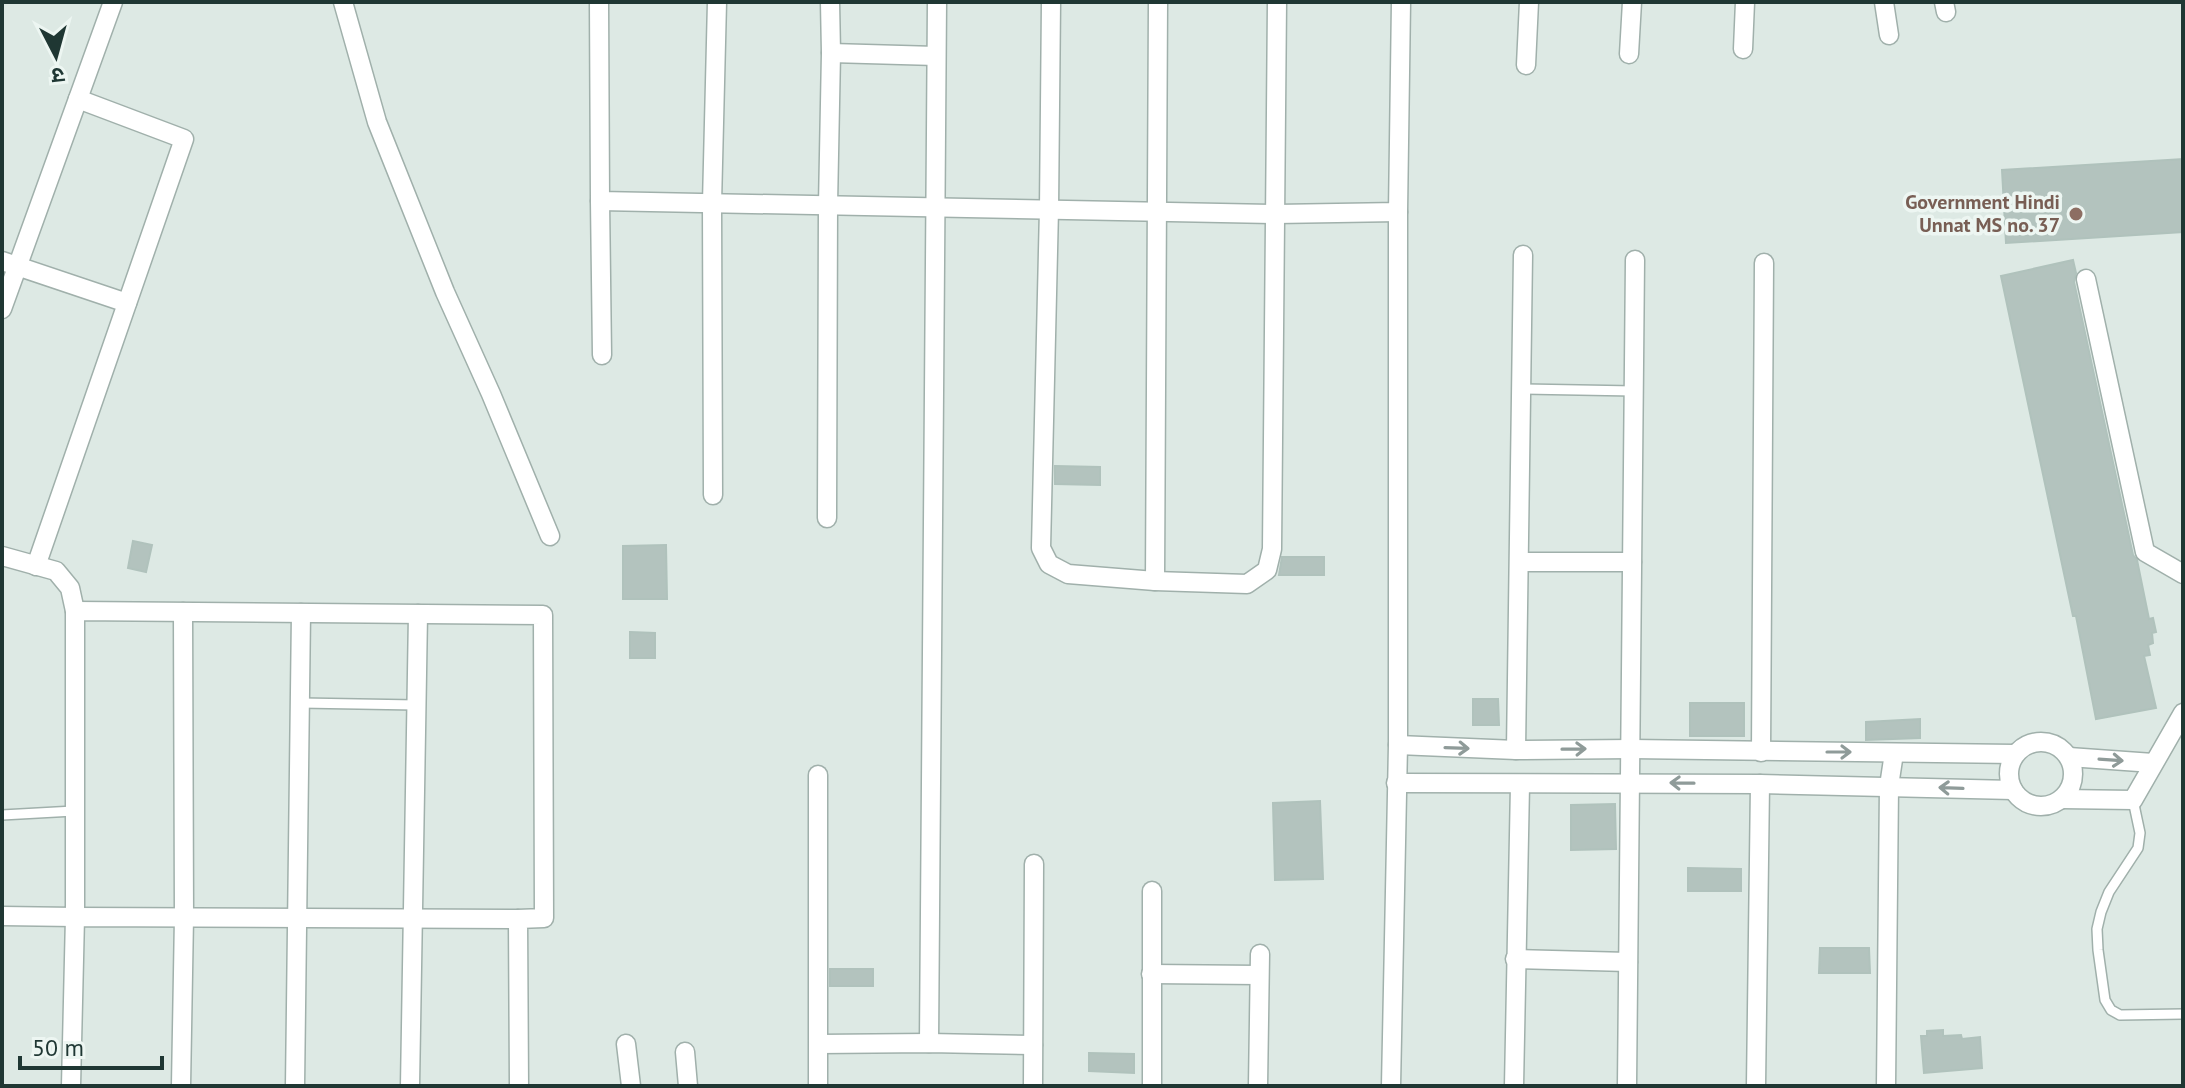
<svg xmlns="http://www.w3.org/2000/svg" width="2185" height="1088" font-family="'PT Sans','Noto Sans Devanagari',sans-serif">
<rect width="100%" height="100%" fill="#dde9e4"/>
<g fill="#b3c3be" stroke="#b0c2bc" stroke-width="2">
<path d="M2183 159V232L2006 243 2002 170Z"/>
<path d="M2073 260 2076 273 2074 282 2133 555 2137 560 2149 619 2153 618 2156 632 2152 633 2153 643 2148 645 2150 655 2144 656 2156 708 2096 719 2076 616H2073L2001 276Z"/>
<path d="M1055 466 1100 467V485L1055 484Z"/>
<path d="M133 541 152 545 146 572 128 568Z"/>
<path d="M666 545 667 599H623V546Z"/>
<path d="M1282 557H1324V575H1279Z"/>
<path d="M630 632 655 633V658H630Z"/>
<path d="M1473 699H1498L1499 725H1473Z"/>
<rect x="1690" y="703" width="54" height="33"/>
<path d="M1920 719V738L1866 740V722Z"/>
<path d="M1320 801 1323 879 1275 880 1273 803Z"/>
<path d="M1615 804 1616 849 1571 850V805Z"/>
<path d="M1688 868 1741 869V891H1688Z"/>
<path d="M1820 948H1869L1870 973H1819Z"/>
<rect x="830" y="969" width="43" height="17"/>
<path d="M1943 1030V1036L1961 1035 1962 1039 1980 1037 1982 1068 1924 1073 1921 1036H1927V1031Z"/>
<path d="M1089 1053 1134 1054V1073L1089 1071Z"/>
</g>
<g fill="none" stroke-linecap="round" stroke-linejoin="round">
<g stroke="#a0b0ab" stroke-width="12">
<g id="service">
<path d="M1522 389 1634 391"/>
<path d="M301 703 416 705"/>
<path d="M2133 800 2140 833 2138 848 2109 892 2101 912 2097 929 2098 950 2105 1000 2111 1010 2120 1015 2183 1014"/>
<path d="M2 815 74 811"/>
</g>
</g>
<g stroke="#a0b0ab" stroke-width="21">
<g id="minor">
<path d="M343 2 377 122 445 292 491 394 550 536"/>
<path d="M599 2 600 201 1276 214 1398 212 1401 2"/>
<path d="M1051 2 1049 209 1041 548 1049 564 1068 574 1155 581 1247 584 1267 570 1272 549 1277 2"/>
<path d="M1884 2 1889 35"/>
<path d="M1944 2 1946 12"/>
<path d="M1743 49 1745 2"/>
<path d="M831 53 936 56"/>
<path d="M1629 54 1632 2"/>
<path d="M1526 65 1529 2"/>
<path d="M600 201 602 355"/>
<path d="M2 261 127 303"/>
<path d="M2086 279 2145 552 2183 574"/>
<path d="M2 309 113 2"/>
<path d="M713 495 712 203 717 2"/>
<path d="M827 518 828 205 831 53 830 2"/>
<path d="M2 556 56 571 70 588 75 611"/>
<path d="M1520 562H1632"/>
<path d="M36 566 184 139 78 99"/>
<path d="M1155 581 1158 2"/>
<circle cx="2041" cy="774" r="32"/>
<path d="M1398 745 1516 750 1632 749 2015 754"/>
<path d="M1516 750 1523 255"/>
<path d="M1761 752 1764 263"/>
<path d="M2069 757 2153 763"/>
<path d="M818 775V1086"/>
<path d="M1396 783 1760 784 2013 790"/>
<path d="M2062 799 2133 800 2183 713"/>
<path d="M1152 891V1086"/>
<path d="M2 916 75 917V611L543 615 544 918 518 919 519 1086"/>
<path d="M1515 959 1628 962"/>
<path d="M1151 974 1259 975"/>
<path d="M929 1043 937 2"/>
<path d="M626 1044 631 1086"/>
<path d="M819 1044 929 1043 1033 1045"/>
<path d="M685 1052 688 1086"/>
<path d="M71 1086 75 917 518 919"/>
<path d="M181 1086 184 917 183 612"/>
<path d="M295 1086 301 613"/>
<path d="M410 1086 418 614"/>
<path d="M1033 1086 1034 864"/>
<path d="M1258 1086 1260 954"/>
<path d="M1391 1086 1398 745V212"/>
<path d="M1514 1086 1520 785"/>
<path d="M1627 1086 1635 260"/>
<path d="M1756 1086 1760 784"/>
<path d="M1886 1086 1889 786 1894 753"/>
</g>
</g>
<use href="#service" stroke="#fff" stroke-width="9"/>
<use href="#minor" stroke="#fff" stroke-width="18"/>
</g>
<defs><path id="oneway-shaft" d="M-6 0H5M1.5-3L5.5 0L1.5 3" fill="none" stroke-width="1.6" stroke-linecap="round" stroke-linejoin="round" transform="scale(2)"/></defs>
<g stroke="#8f9b99">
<use href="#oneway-shaft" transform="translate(1457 748) rotate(2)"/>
<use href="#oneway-shaft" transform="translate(1574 749) rotate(-1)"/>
<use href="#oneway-shaft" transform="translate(1839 752)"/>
<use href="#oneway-shaft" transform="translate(2111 760) rotate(4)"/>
<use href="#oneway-shaft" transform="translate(1682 783) rotate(-179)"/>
<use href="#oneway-shaft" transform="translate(1951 788) rotate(-178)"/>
</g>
<circle fill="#8d6e63" stroke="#edf6f2" stroke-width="3" cx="2076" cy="214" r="8"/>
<g text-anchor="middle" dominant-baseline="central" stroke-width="7" stroke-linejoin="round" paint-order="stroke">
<g font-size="20" font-weight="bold" fill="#785e54" stroke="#edf6f2" text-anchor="end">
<text x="2060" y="202">Government Hindi<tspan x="2060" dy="23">Unnat MS no. 37</tspan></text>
</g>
</g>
<rect width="2185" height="1088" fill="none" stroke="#1f3733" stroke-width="8"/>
<g transform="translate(56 56) rotate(174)" stroke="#edf6f2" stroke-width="6" paint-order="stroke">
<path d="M0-6L14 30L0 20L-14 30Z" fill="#1f3733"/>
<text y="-12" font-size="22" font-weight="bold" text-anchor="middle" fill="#1f3733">उ</text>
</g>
<path d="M20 1056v12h142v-12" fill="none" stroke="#1f3733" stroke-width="4"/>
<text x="32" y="1056" font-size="24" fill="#1f3733" stroke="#edf6f2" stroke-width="6" paint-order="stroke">50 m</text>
</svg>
